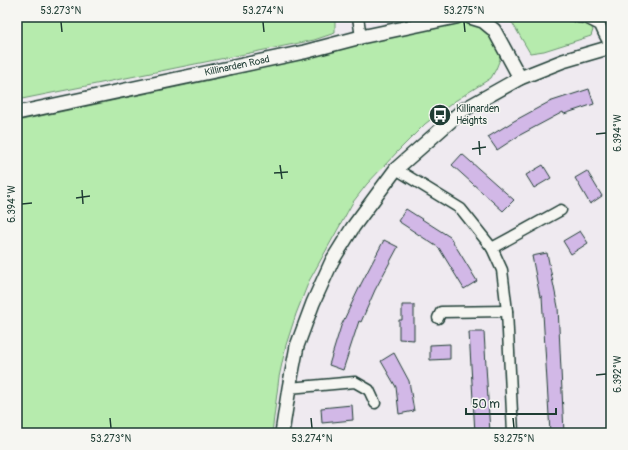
<svg xmlns="http://www.w3.org/2000/svg" width="628" height="450" font-family="Pangolin,sans-serif">
<rect width="100%" height="100%" fill="#efeaf0"/>
<filter id="ink" filterUnits="userSpaceOnUse"><feTurbulence type="fractalNoise" baseFrequency=".025" numOctaves="2"/><feDisplacementMap in="SourceGraphic" scale="8" xChannelSelector="R" yChannelSelector="G"/><feConvolveMatrix kernelMatrix="1 2 1 2 8 2 1 2 1" color-interpolation-filters="sRGB"/></filter>
<g filter="url(#ink)">
<g fill="#b6ebad" stroke="#6a9470">
<path d="M17 17H335V33L314 40 17 100Z"/>
<path d="M506 17H554L568 21 587 23 591 26 593 30 591 36 544 51 530 53 513 24Z"/>
<path d="M463 22 475 24 482 28 487 32 499 52 500 59 496 69 491 78 455 101 425 124 399 150 367 184 353 202 309 281 296 314 286 345 279 377 272 433H17V121L224 77 443 24Z"/>
</g>
<g fill="#d2b8e7" stroke="#1f3d34">
<path d="M589 89 594 104 564 114 563 112 520 135 497 150 488 137 514 121 549 102Z"/>
<path d="M462 154 514 200 503 211 452 165Z"/>
<path d="M543 165 551 178 534 188 526 175Z"/>
<path d="M587 171 602 196 590 204 575 178Z"/>
<path d="M406 209 450 237 477 281 464 289 439 248 398 221Z"/>
<path d="M580 231 588 243 571 254 563 241Z"/>
<path d="M384 240 398 247 375 290 361 322 359 321 343 370 329 365 341 326 361 284Z"/>
<path d="M547 253 558 307 564 433H550L542 296 540 297 532 256Z"/>
<path d="M402 305H414V340L399 339V320H402Z"/>
<path d="M469 332H484L490 433H475Z"/>
<path d="M450 344V359L430 360V345Z"/>
<path d="M394 353 409 381 414 411 399 414 396 387 381 361Z"/>
<path d="M352 405 353 420 322 423 321 408Z"/>
</g>
<g fill="none" stroke-linecap="round" stroke-linejoin="round">
<g stroke="#1f3d34" stroke-width="13">
<g id="minor">
<path d="M358 17 361 37"/>
<path d="M578 17 586 18 600 25 604 34 611 47"/>
<path d="M396 169 461 209 492 248 502 270 507 311 513 433"/>
<path d="M492 248 561 210"/>
<path d="M438 318 441 312 507 311"/>
<path d="M289 388 355 382 369 390 375 403"/>
</g>
</g>
<g stroke="#1f3d34" stroke-width="16">
<g id="tertiary">
<path d="M470 17 483 21 494 30 520 78"/>
<path d="M17 113 304 52 361 37 456 17"/>
<path d="M282 433 289 388 297 346 313 303 332 261 353 227 396 169 463 110 520 78 563 61 611 47"/>
</g>
</g>
<use href="#minor" stroke="#f6f6f2" stroke-width="10"/>
<use href="#tertiary" stroke="#f6f6f2" stroke-width="13"/>
</g>
</g>
<path fill="none" stroke="#1f3d34" stroke-width="1.5" d="M61 22 62 32M263 22 264 32M464 22 465 32M596 134 606 133M479 141 480 155M472 149 486 147M280 165 282 179M274 173 288 172M82 190 83 204M76 198 90 196M22 204 32 203M596 375 606 374M110 418 111 428M311 418 312 428M513 418 514 428"/>
<defs>
<g id="bus-disc" transform="scale(1.15)"><circle r="9.5" fill="#1f3d34" stroke="#f6f6f2"/><path d="M-5-6H5V4H4V6H2V4H-2V6H-4V4H-5ZM-3.5-4V0h7V-4ZM-3.5 1.2v1.5H-2V1.2ZM2 1.2v1.5H3.5V1.2Z" fill="#fff"/></g>
</defs>
<g fill-rule="evenodd">
<use href="#bus-disc" x="440" y="115"/>
</g>
<g text-anchor="middle" dominant-baseline="central" stroke-width="3" stroke-linejoin="round" paint-order="stroke">
<g font-size="10" fill="#1f3d34" stroke="#f6f6f2">
<text transform="translate(237 66) rotate(-12)">Killinarden Road</text>
</g>
<g font-size="10" fill="#1f3d34" stroke="#f6f6f2" text-anchor="start">
<text x="456" y="109">Killinarden<tspan x="456" dy="12">Heights</tspan></text>
</g>
</g>
<rect width="628" height="450" fill="none" stroke="#f6f6f2" stroke-width="44"/>
<path d="M466 408v6h90v-6" fill="none" stroke="#1f3d34" stroke-width="2"/>
<text x="472" y="408" font-size="12" fill="#1f3d34" stroke="#f6f6f2" stroke-width="3" paint-order="stroke">50 m</text>
<rect x="22" y="22" width="584" height="406" fill="none" stroke="#1f3d34" stroke-width="1.5"/>
<g font-size="10" text-anchor="middle" fill="#1f3d34">
<text x="61" y="14">53.273°N</text>
<text x="263" y="14">53.274°N</text>
<text x="464" y="14">53.275°N</text>
<text transform="translate(617 133) rotate(-90)" y="4">6.394°W</text>
<text transform="translate(11 204) rotate(-90)" y="4">6.394°W</text>
<text transform="translate(617 374) rotate(-90)" y="4">6.392°W</text>
<text x="111" y="442">53.273°N</text>
<text x="312" y="442">53.274°N</text>
<text x="514" y="442">53.275°N</text>
</g>
</svg>
